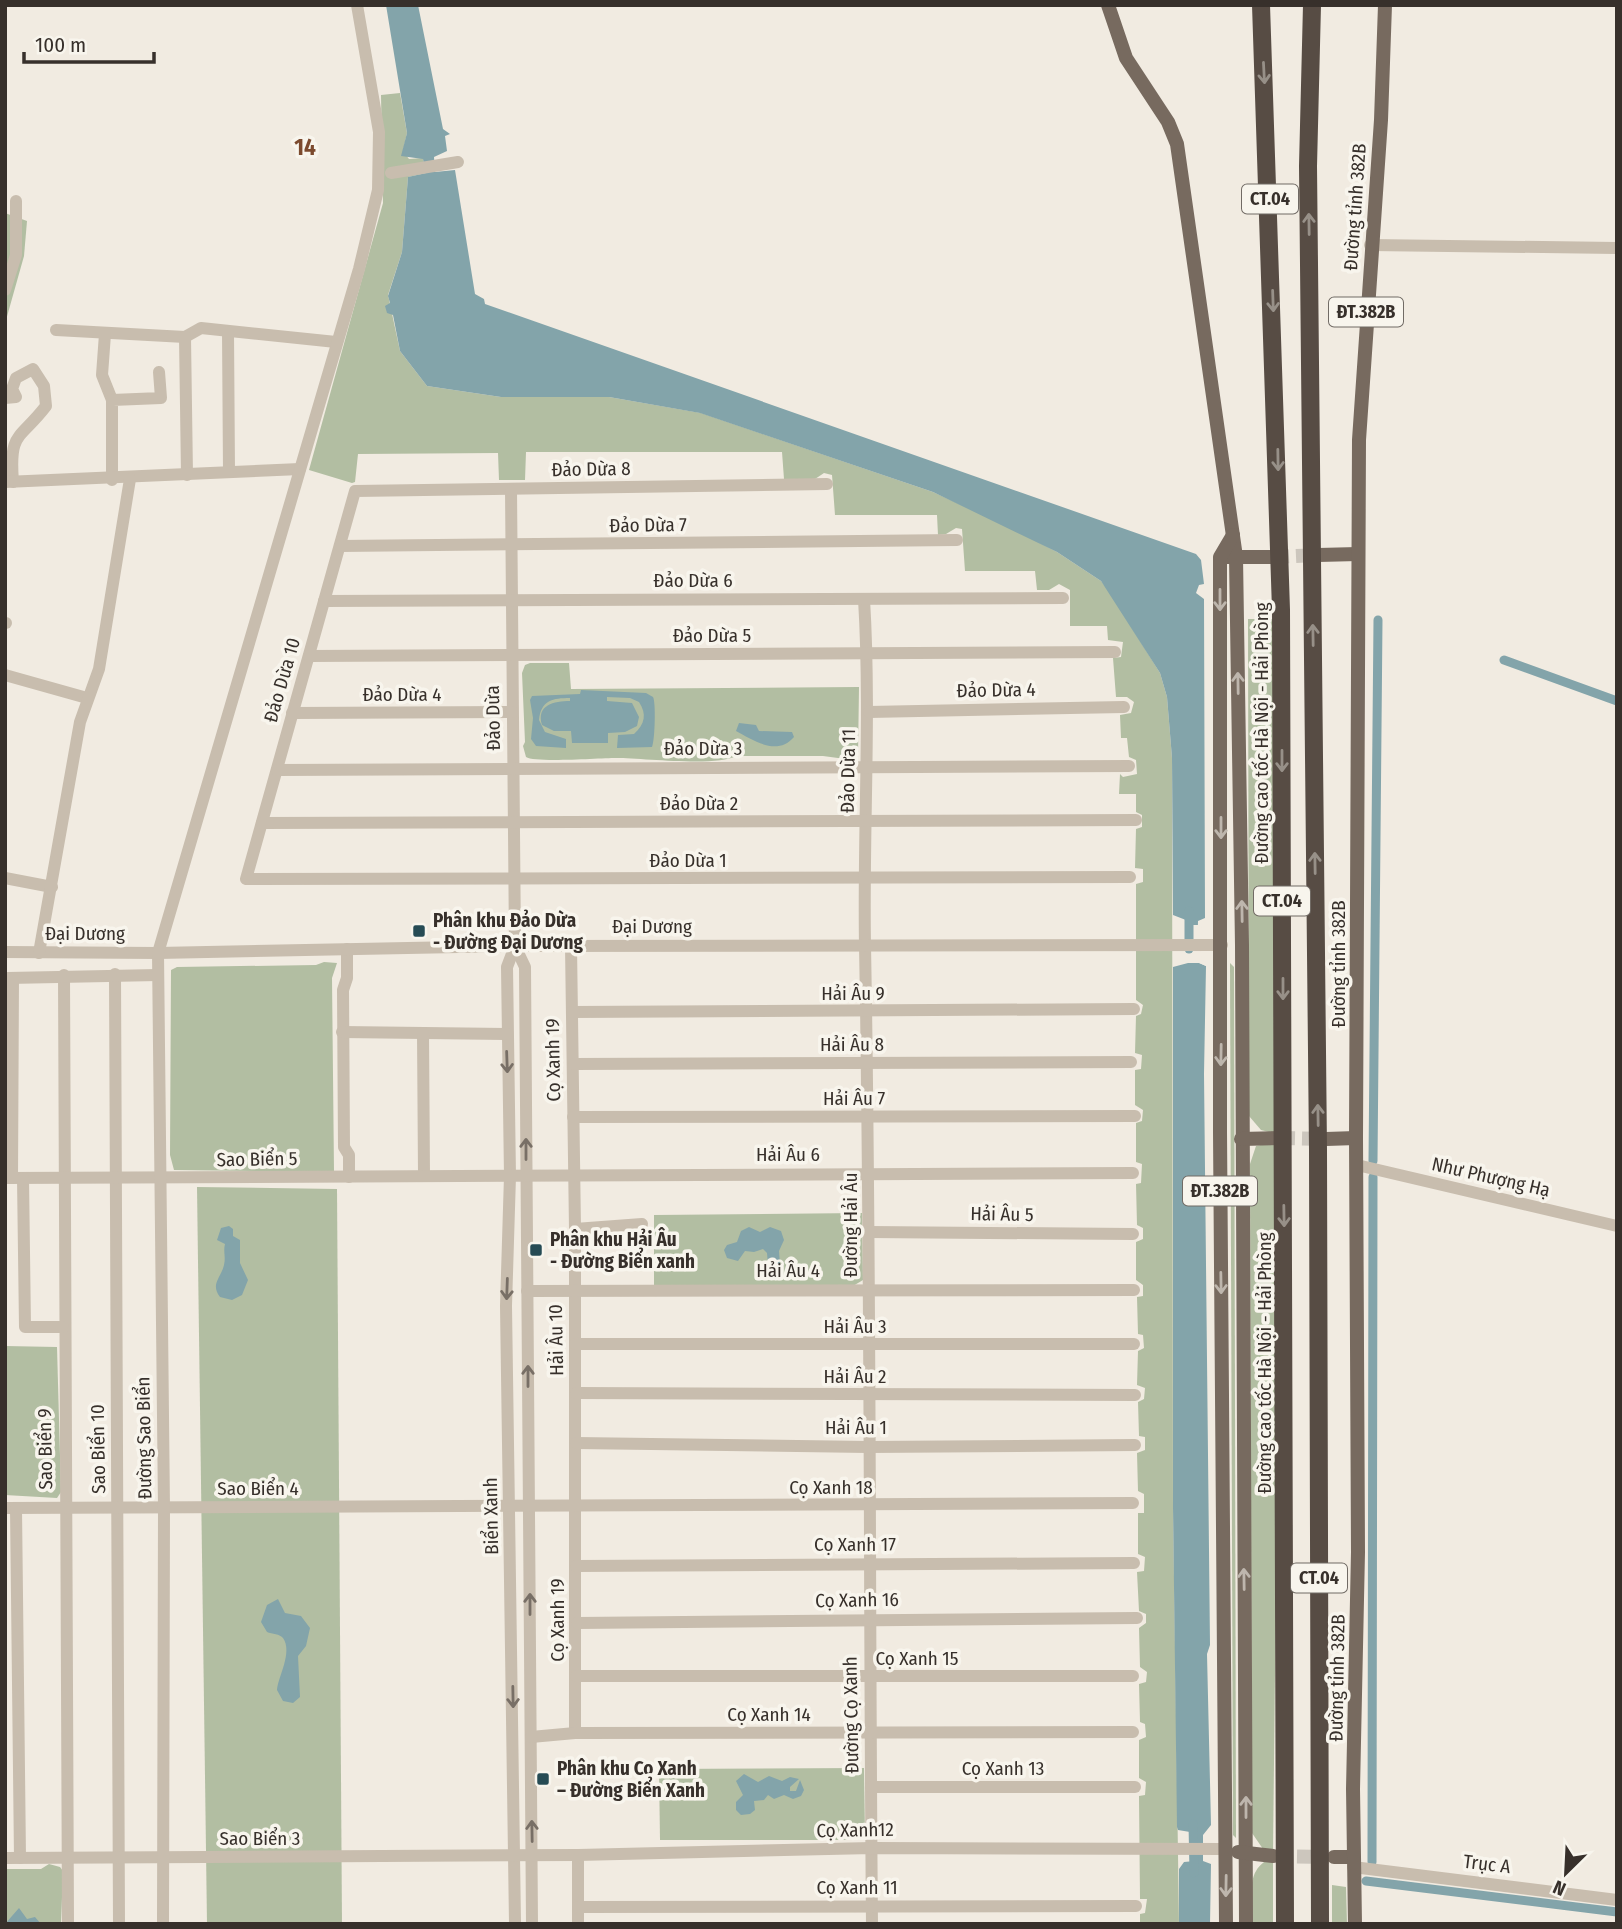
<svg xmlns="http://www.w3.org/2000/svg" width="1622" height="1929" font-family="'Fira Sans Condensed',sans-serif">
<rect width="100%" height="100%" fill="#f1ebe1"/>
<g fill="#b2bea2">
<path d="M400 93 407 133 403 151 409 159 423 158 426 173 408 177 402 252 388 295 400 351 427 386 501 397H609L701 413 933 492 1001 523 1057 552 1101 581 1109 591 1160 673 1167 697 1172 758 1173 1508 1179 1924H1140V1914L1145 1913 1147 1899H1140L1139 1796 1145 1795 1146 1782 1139 1778V1740L1146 1737 1145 1724 1140 1722 1139 1684 1146 1682 1147 1672 1140 1667 1139 1628 1146 1623V1614L1139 1611 1137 1572 1144 1571 1145 1557 1138 1554V1513H1144V1494L1138 1491 1137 1453 1145 1450V1437L1139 1436 1138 1402 1144 1399 1145 1388 1137 1385 1138 1351 1144 1348 1143 1335 1138 1334 1137 1297 1143 1296V1285L1136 1280V1242L1143 1239V1228L1137 1225 1136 1184 1141 1183 1142 1164 1136 1162V1123L1142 1121 1143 1110 1135 1105V1070L1141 1069 1142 1055 1135 1053 1136 1016 1141 1014 1143 1005 1136 1000V884L1143 882V869L1135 868 1136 829 1142 827V815L1136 812V794H1119L1120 774 1123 777 1137 774 1136 760 1129 757 1127 738H1121L1120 715 1131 713 1134 702 1127 697H1116L1113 658 1121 657 1123 642 1108 640 1107 626H1070V590L1059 584 1049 590H1037L1035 571H965L962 529 956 528 946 534 938 535 937 515H835L832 475 824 473 815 479H784L782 452H526L525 480H499L498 453 358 454 355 482 352 483 309 470 383 203 381 95Z"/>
<path d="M5 213 27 221 24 256 6 320Z"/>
<path d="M1248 619H1279L1281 1135 1261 1130 1249 1116Z"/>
<path d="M530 663H569L571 689 859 687 858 756 853 760 823 756H736C717 767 642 758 616 758 600 758 535 763 526 757L523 746 525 742 522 673 525 665Z"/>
<path d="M324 962 337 963 332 978 334 1172 174 1170 170 1155 171 970 177 967 316 965Z"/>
<path d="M1230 963 1234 967 1236 1838 1233 1835Z"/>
<path d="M1281 1141 1273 1853 1263 1849 1252 1833 1250 1164 1256 1146Z"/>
<path d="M197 1187 337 1189 342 1924H207Z"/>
<path d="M862 1213 863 1280 853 1286 654 1285V1215Z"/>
<path d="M5 1346 57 1347 61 1492 57 1498 5 1495Z"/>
<path d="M864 1768 865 1835 861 1840H660L659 1769Z"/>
<path d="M1273 1858V1924H1252C1252 1900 1244 1867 1273 1858Z"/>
<path d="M49 1864 60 1867 63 1871 61 1924H5V1869H41Z"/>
<path d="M1332 1885 1346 1887 1347 1924H1332Z"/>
</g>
<g fill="#83a4aa">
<path d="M386 5H418L443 129 450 134 445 136 447 151 434 157 435 172 455 170 475 294 484 299 485 304 1196 554 1201 560 1204 584 1199 585 1196 593 1204 599 1205 918 1198 921 1197 962 1206 966 1204 1074 1210 1645 1207 1654 1211 1825 1203 1835V1861L1211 1864 1210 1924H1179V1869L1184 1862 1195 1861 1196 1833 1178 1830 1177 1827 1173 1508V967L1188 963 1191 922 1173 915 1172 758 1167 697 1160 673 1101 581 1057 552 933 492 700 413 609 397H501L427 386 400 351 393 315 387 313 385 306 390 303 388 296 402 252 408 177 426 173 423 159 401 156 407 133Z"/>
<path d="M581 690 646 693 653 697C656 702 655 741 652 747L617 748 618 735 634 734C645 724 647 714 639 702L630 698 607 697V701L632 703 639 717 637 726 625 732 608 733V743H572L571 731H554L542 725C536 705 554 701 570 701V698C553 698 541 700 539 720L545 732 566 739V748L536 746 531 739 533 718 530 700 532 696 580 694Z"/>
<path d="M739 723 756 725 759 731 792 732 794 737C777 757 753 740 736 731Z"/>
<path d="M229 1226 233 1229V1236L240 1240V1263L248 1280 242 1295 232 1300 220 1297C210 1284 221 1278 224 1265 226 1256 223 1252 225 1244L217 1240 221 1228Z"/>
<path d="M749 1227 760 1232 770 1227 781 1231 784 1240 779 1251 780 1265 773 1268 768 1265 767 1253 763 1249 754 1252 745 1251 738 1261 727 1258 724 1250 727 1245 737 1242 741 1231Z"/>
<path d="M278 1599 285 1613 301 1616 310 1628 306 1646 298 1656 300 1697 293 1703 283 1701 277 1690C278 1677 293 1652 283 1638 280 1634 272 1634 267 1632L261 1622 267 1605Z"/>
<path d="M744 1774 758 1782 769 1776 782 1781 790 1777 799 1779 790 1787V1791H796L800 1780 804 1790 801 1796 793 1799 784 1795 774 1799 768 1795 764 1800 754 1801 755 1810 750 1814 741 1815 736 1810V1802L743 1795 736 1781Z"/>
<path d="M19 1908 27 1919 35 1917 41 1924H5Z"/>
</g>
<path fill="#f1ebe1" d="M1206 921 1205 923 1202 924 1201 960 1206 962V966L1199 963H1173L1184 960 1187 925H1200Z"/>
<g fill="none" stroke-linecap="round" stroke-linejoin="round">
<g stroke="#83a4aa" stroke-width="9">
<path d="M1504 660 1617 701"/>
<path d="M1189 911V949"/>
<path d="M1373 1161 1378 620"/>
<path d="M1193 1824 1194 1873"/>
<path d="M1372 1862 1373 1177"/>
<path d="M1366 1881 1617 1912"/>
</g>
<g stroke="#ccc6bd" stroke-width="14" stroke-dasharray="14 7" stroke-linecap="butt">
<path d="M1275 557 1318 555"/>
<path d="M1281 1138 1326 1139"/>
<path d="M1276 1856 1329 1857"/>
</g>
<g stroke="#c8bdae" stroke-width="12">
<path d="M391 173 458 162"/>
<path d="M1370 245 1617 248"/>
<path d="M5 290 16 255V201"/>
<path d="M56 330 185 337 201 328 336 342"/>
<path d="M228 332 229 472"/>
<path d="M105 334 102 375 112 400"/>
<path d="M185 337 187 475"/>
<path d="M5 398 16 397 12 389 16 378 33 369 44 386 46 406C19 441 9 431 13 482"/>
<path d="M112 480V400L161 398 159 372"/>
<path d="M5 482 300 469"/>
<path d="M827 484 355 491 246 879 1130 877"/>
<path d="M511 490 515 946 507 967 510 1176 506 1306 515 1924"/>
<path d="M340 546 957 540"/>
<path d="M864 599C871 714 863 829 865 945 871 1271 869 1597 872 1924"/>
<path d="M324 601 1063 598"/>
<path d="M5 623H6"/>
<path d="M309 656 1115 652"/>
<path d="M5 675 87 698"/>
<path d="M869 712 1124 707"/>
<path d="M292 713 512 712"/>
<path d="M277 770 1129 766"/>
<path d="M262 823 1136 820"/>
<path d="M5 878 52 887"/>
<path d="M515 946 525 967 532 1924"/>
<path d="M571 946 575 1229V1733"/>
<path d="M347 949V978L343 990 344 1147 349 1155V1177"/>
<path d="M5 952 158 953 515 946 1222 945"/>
<path d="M39 953 80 722 99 669 130 479"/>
<path d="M115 974 119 1924"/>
<path d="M64 975 68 1924"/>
<path d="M8 978 158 975"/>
<path d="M572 1012 1134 1009"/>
<path d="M342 1032 506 1034"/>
<path d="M423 1033 424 1175"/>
<path d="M574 1064 1131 1062"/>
<path d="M573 1117 1135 1116"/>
<path d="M1357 1165 1617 1226"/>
<path d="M5 1178 1133 1173"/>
<path d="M12 1178 13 978"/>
<path d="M23 1178 25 1327H63"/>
<path d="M575 1229 642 1224"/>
<path d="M869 1232 1133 1234"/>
<path d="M527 1291 1134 1290"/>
<path d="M575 1344H1134"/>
<path d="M576 1393 1135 1395"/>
<path d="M576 1443 868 1447 1135 1445"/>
<path d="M5 1508 1133 1503"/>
<path d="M16 1508 20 1858"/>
<path d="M576 1566 1134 1563"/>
<path d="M577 1623 1137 1618"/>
<path d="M576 1676H1133"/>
<path d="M531 1737 575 1733 1133 1732"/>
<path d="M871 1787H1135"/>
<path d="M578 1855V1924"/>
<path d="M5 1858 578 1855 872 1848 1226 1849"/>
<path d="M1353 1867 1617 1900"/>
<path d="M578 1907 1136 1906"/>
<path d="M163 1924 164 1508 158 953 359 269 378 190 379 132 357 5"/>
</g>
<g stroke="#776a5f" stroke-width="14">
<path d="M1108 5 1126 58 1168 122 1177 144 1236 557 1242 945 1246 1924"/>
<path d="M1318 555 1358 554"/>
<path d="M1227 557H1275"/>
<path d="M1241 1139 1281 1138"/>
<path d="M1326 1139 1356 1138"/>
<path d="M1238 1852 1273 1856"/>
<path d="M1334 1857H1353"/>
<path d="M1226 1924 1220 1132V557L1233 535"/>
<path d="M1355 1924 1353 1789 1358 1552 1356 1138 1359 440 1381 120 1385 5"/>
</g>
<g stroke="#574c44" stroke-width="18">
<path d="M1261 5 1281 610 1285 1924"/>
<path d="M1312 5 1308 166 1318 1150 1320 1924"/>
</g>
</g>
<defs><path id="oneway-shaft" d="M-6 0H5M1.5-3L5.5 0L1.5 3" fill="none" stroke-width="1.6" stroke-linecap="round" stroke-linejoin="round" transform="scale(1.75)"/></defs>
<g stroke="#979088">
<use href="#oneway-shaft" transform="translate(1264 73) rotate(87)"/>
<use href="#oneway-shaft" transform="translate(1309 224) rotate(-91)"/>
<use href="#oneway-shaft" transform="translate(1273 301) rotate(88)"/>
<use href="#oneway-shaft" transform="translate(1278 460) rotate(89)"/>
<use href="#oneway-shaft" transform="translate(1313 635) rotate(-91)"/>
<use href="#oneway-shaft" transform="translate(1282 761) rotate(90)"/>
<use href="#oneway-shaft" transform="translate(1315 863) rotate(-91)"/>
<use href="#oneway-shaft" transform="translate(1283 989) rotate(90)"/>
<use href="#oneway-shaft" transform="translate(1318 1115) rotate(-91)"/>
<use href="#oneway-shaft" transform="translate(1284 1216) rotate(89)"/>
</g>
<g stroke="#beb6ad">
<use href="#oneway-shaft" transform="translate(1220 600) rotate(90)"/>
<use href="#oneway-shaft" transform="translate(1238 683) rotate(-91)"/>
<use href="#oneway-shaft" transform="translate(1221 828) rotate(90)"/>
<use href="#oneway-shaft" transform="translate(1242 911) rotate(-91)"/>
<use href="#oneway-shaft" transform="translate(1221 1055) rotate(91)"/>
<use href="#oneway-shaft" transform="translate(1221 1283) rotate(89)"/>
<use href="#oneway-shaft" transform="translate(1244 1579) rotate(-91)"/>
<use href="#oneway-shaft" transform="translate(1246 1807) rotate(-90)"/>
<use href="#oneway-shaft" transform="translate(1226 1886) rotate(91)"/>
</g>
<g stroke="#786f66">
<use href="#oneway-shaft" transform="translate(507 1062) rotate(88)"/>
<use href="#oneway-shaft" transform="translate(526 1149) rotate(-90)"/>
<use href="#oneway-shaft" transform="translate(507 1289) rotate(92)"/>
<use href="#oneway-shaft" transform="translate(528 1376) rotate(-90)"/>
<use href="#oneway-shaft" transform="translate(530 1604) rotate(-90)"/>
<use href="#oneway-shaft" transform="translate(513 1697) rotate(89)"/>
<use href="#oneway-shaft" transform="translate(532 1831) rotate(-91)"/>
</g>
<g fill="#264b54" stroke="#f8f5ed" stroke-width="2.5">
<rect x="412" y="924" width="14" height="14" rx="3.5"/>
<rect x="529" y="1243" width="14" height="14" rx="3.5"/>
<rect x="536" y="1772" width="14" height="14" rx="3.5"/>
</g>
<g text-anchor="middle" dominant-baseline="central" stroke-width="7" stroke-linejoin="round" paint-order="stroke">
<g fill="#f8f5ed" stroke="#716b65" stroke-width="2">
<rect x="1242" y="184.5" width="56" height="29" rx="5"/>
<rect x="1329" y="297.5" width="74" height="29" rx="5"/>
<rect x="1254" y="886.5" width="56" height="29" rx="5"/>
<rect x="1183" y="1176.5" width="74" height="29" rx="5"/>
<rect x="1291" y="1563.5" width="56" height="29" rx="5"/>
</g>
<g font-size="18" font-weight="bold" fill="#37302b">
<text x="1270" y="199">CT.04</text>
<text x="1366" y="312">ĐT.382B</text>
<text x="1282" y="901">CT.04</text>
<text x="1220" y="1191">ĐT.382B</text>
<text x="1319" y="1578">CT.04</text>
</g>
<g font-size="19" fill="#37302b" stroke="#f8f5ed">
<text transform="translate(1355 207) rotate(-86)">Đường tỉnh 382B</text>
<text transform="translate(591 469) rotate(-1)">Đảo Dừa 8</text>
<text transform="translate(648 525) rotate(-1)">Đảo Dừa 7</text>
<text x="693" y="580">Đảo Dừa 6</text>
<text x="712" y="635">Đảo Dừa 5</text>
<text transform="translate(282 680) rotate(-74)">Đảo Dừa 10</text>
<text transform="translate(996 690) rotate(-1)">Đảo Dừa 4</text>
<text x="402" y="694">Đảo Dừa 4</text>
<text transform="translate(493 718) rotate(-91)">Đảo Dừa</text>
<text transform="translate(1261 733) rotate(-90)">Đường cao tốc Hà Nội - Hải Phòng</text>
<text x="703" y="748">Đảo Dừa 3</text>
<text transform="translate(848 771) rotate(-89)">Đảo Dừa 11</text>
<text x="699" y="803">Đảo Dừa 2</text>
<text x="688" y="860">Đảo Dừa 1</text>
<text x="652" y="926">Đại Dương</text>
<text x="85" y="933">Đại Dương</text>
<text transform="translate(1338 964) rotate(-90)">Đường tỉnh 382B</text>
<text x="853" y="993">Hải Âu 9</text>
<text x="852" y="1044">Hải Âu 8</text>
<text transform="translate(553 1060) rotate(-91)">Cọ Xanh 19</text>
<text x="854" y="1098">Hải Âu 7</text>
<text x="788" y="1154">Hải Âu 6</text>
<text transform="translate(257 1159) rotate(-1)">Sao Biển 5</text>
<text transform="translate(1491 1177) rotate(13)">Như Phượng Hạ</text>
<text transform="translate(1002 1214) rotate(1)">Hải Âu 5</text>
<text transform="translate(850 1225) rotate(-90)">Đường Hải Âu</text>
<text x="788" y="1270">Hải Âu 4</text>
<text x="855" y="1326">Hải Âu 3</text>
<text transform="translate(556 1340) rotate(-91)">Hải Âu 10</text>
<text transform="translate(1264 1363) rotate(-90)">Đường cao tốc Hà Nội - Hải Phòng</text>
<text x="855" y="1376">Hải Âu 2</text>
<text x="856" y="1427">Hải Âu 1</text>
<text transform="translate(144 1438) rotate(-91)">Đường Sao Biển</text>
<text transform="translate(45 1449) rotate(-91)">Sao Biển 9</text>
<text transform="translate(98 1449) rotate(-91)">Sao Biển 10</text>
<text x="831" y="1487">Cọ Xanh 18</text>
<text x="258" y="1488">Sao Biển 4</text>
<text transform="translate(491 1516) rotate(-91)">Biển Xanh</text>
<text x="855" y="1544">Cọ Xanh 17</text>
<text transform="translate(857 1600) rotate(-1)">Cọ Xanh 16</text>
<text transform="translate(557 1620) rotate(-90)">Cọ Xanh 19</text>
<text x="917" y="1658">Cọ Xanh 15</text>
<text transform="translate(1337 1678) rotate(-89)">Đường tỉnh 382B</text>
<text x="769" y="1714">Cọ Xanh 14</text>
<text transform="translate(851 1715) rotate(-91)">Đường Cọ Xanh</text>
<text x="1003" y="1768">Cọ Xanh 13</text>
<text transform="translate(855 1830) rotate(-1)">Cọ Xanh12</text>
<text x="260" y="1838">Sao Biển 3</text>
<text transform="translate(1487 1864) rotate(7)">Trục A</text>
<text x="857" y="1887">Cọ Xanh 11</text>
</g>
<g font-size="19" font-weight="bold" fill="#37302b" stroke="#f8f5ed" text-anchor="start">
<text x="433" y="920">Phân khu Đảo Dừa<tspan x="433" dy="22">- Đường Đại Dương</tspan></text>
<text x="550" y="1239">Phân khu Hải Âu<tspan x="550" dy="22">- Đường Biển xanh</tspan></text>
<text x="557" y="1768">Phân khu Cọ Xanh<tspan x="557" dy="22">– Đường Biển Xanh</tspan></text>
</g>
<g font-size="23" font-weight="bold" fill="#7c4a2e" stroke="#f8f5ed">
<text x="305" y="147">14</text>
</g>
</g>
<rect width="1622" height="1929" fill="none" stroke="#37302b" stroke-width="14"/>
<g transform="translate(1566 1873) rotate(204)" stroke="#f8f5ed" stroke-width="5" paint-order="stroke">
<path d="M0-5L12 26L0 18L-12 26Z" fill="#37302b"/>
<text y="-10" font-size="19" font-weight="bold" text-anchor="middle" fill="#37302b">N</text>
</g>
<path d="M24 52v10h130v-10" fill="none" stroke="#37302b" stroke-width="3.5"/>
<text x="35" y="52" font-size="21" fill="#37302b" stroke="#f8f5ed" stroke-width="5" paint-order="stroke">100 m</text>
</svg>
